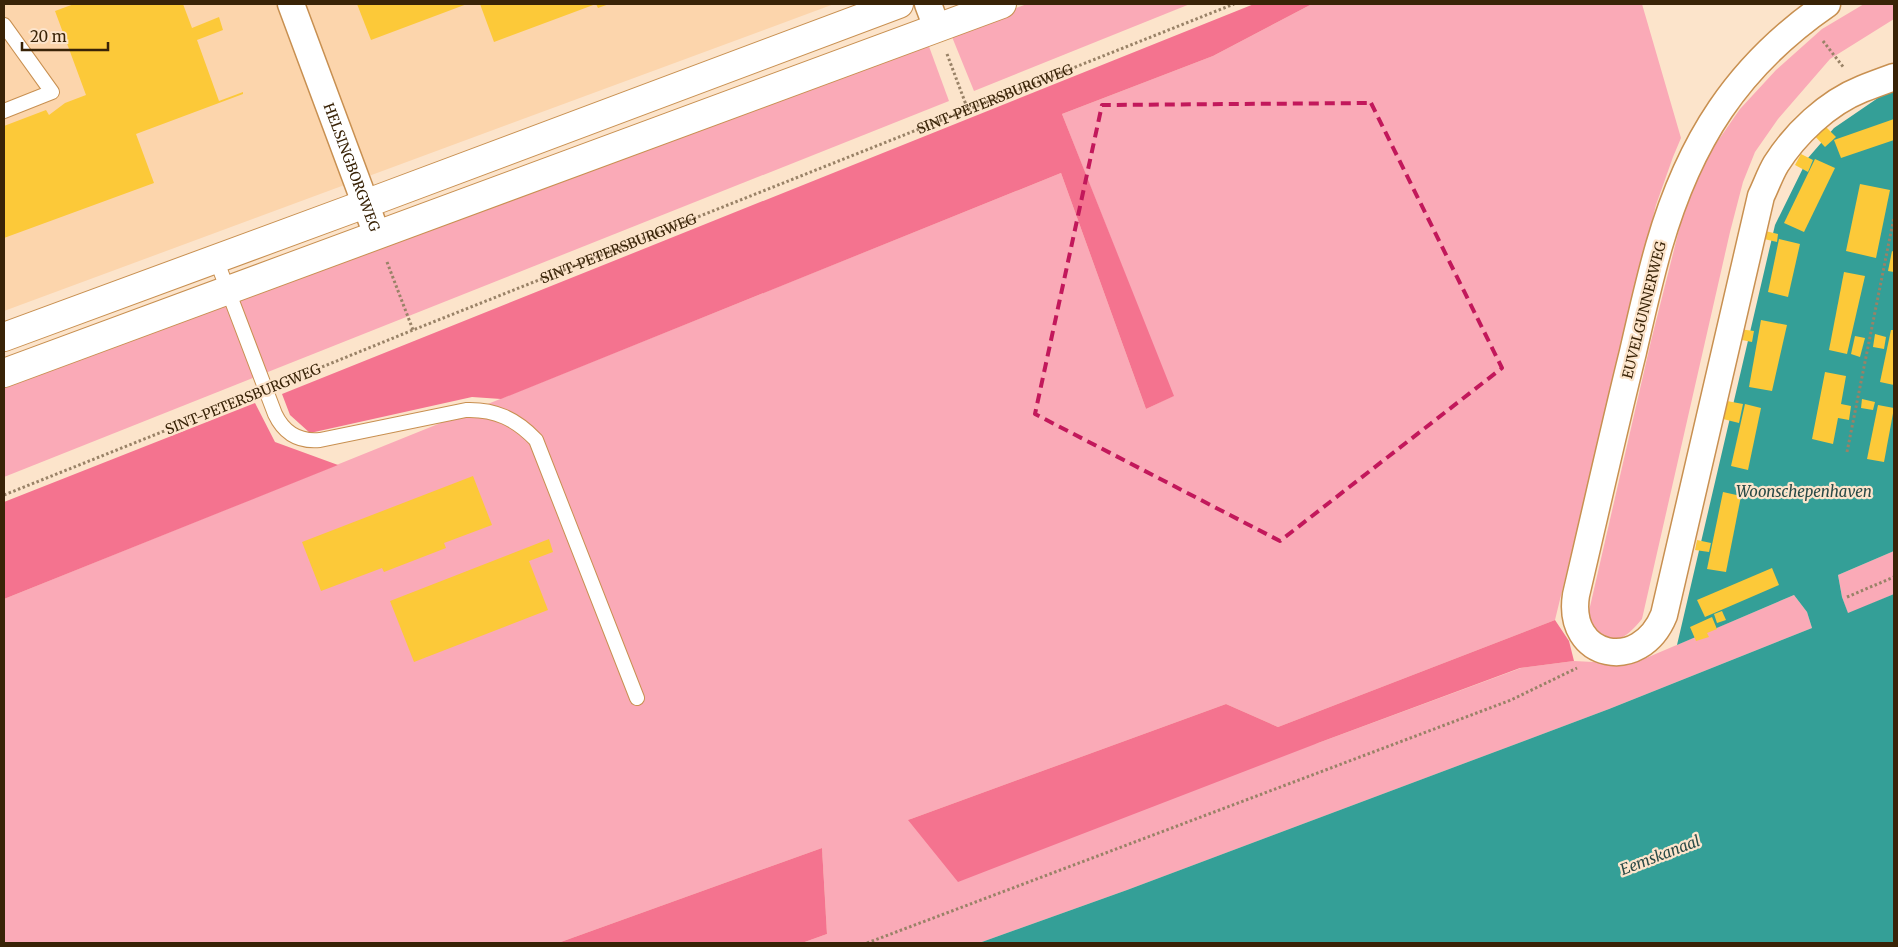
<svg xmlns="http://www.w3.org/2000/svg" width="1898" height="947" font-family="Merriweather,serif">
<rect width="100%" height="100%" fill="#fce4cb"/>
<path fill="#fcd5ac" d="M4 4H834L4 311Z"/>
<g fill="#faaab7">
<path d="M1027 4H1190L974 91 950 32Z"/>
<path d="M1312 4H1642L1681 138 1673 157 1656 205 1555 620 1278 727 1226 704 908 820 1318 743 1521 668 1574 661 1632 664 1794 595 1807 612 1812 628 1609 709 1127 890 979 943H802L827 934 822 848 558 943H4V599L1061 173 1146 409 1173 396 1062 114 1213 56Z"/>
<path d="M1864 4H1894V19L1830 59 1778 119 1755 152 1743 182 1730 232 1642 619C1633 630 1617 648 1602 636 1597 632 1593 626 1589 622V611L1651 341 1687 198 1708 155 1740 109 1776 70 1822 29Z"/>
<path d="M927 41 949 101 4 477V385Z"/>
<path d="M1894 551V594L1848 614 1842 597 1838 575Z"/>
</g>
<g fill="#f4738f">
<path d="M1254 4H1312L1213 56 1062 114 1174 396 1146 409 1061 173 501 399 472 397 310 433 290 415 282 394Z"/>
<path d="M255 403 275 442 338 465 4 599V502Z"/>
<path d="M1555 620 1569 641 1574 661 1520 668 1318 743 958 882 908 820 1226 704 1278 727Z"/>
<path d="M822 848 827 934 802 943H558Z"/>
</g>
<path fill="#349f97" d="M1894 87V551L1838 575 1842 597 1848 613 1894 594V943H979L1127 890 1609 709 1812 628 1807 612 1794 595 1677 645 1775 225 1808 158 1834 128Z"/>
<g fill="#fcc939">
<path d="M74 4H183L192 28 219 17 223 30 197 40 219 101 243 92V94L136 134 154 183 4 238V126L46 110 49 115 65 103 86 95 55 11Z"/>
<path d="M357 4H467L371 40Z"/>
<path d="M480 4H609L598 8 596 4 494 42Z"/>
<path d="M1894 119V140L1841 158 1834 140Z"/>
<path d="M1822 123 1836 137 1825 147 1812 133Z"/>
<path d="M1801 154 1813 160 1808 172 1795 165Z"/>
<path d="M1815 159 1835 168 1804 232 1784 223Z"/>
<path d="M1860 184 1890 190 1876 258 1846 251Z"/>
<path d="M1765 231 1778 234 1777 242 1764 239Z"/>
<path d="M1779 239 1800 244 1788 297 1768 292Z"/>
<path d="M1892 251 1894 252V272L1888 271Z"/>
<path d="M1844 272 1865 276 1847 354 1829 350Z"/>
<path d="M1761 320 1787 325 1772 391 1749 387Z"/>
<path d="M1739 329 1754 331 1752 342 1737 339Z"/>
<path d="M1891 330H1894V385L1880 382Z"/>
<path d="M1875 334 1886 337 1884 349 1873 347Z"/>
<path d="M1855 336 1865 338 1860 357 1851 354Z"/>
<path d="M1825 372 1846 376 1841 404 1851 406 1849 420 1838 418 1833 444 1812 439Z"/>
<path d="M1862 399 1875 402 1873 410 1861 408Z"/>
<path d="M1727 401 1743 404 1739 423 1723 419Z"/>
<path d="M1745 404 1761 408 1748 470 1731 466Z"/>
<path d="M1878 405 1894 408 1884 462 1867 459Z"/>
<path d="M473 476 492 525 444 543 446 548 384 572 382 568 321 591 302 542Z"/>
<path d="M1723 492 1741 496 1726 572 1707 569Z"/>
<path d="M549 539 553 552 529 561 548 610 414 662 390 601Z"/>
<path d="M1697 540 1711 543 1709 552 1695 550Z"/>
<path d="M1772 568 1779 585 1705 617 1697 600Z"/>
<path d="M1722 611 1726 620 1717 623 1714 614Z"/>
<path d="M1712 617 1717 629 1707 633 1709 637 1696 641 1690 627Z"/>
</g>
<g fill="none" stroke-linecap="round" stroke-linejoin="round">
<g stroke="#c89051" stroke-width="16">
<g id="service">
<path d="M4 25 52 92 4 111"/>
<path d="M216 259 275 414C284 433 299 442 320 440L466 410C495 409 516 419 536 440L637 698"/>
</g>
</g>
<g stroke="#c89051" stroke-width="29">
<g id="minor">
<path id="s2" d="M291 4 377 235"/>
<path d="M928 4 937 28"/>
<path d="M1827 4C1737 66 1689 142 1659 246 1649 281 1641 317 1633 352 1613 433 1595 514 1576 595 1566 659 1640 674 1664 615L1761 196C1766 186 1770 174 1776 164 1795 134 1827 103 1862 89 1872 85 1883 81 1894 77"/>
</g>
</g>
<g stroke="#c89051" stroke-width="30">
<g id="tertiary">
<path d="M4 337 365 204 899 4"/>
<path d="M4 373 1002 4"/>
</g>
</g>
<g stroke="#998267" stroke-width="3" stroke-dasharray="2.5 2.5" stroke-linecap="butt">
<path d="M1823 41 1844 68"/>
<path d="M947 54 968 110"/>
<path d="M387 262 413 330"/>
<path id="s1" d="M285 382 413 330 1234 4"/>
<path d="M1847 452 1894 217"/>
<path d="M4 495 247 398"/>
<path d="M1847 597 1894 577"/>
<path d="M867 943 1511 700 1577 668"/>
</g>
<use href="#service" stroke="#fff" stroke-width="14"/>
<use href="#minor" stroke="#fff" stroke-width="26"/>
<use href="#tertiary" stroke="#fff" stroke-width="28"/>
</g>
<path fill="none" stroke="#c2185b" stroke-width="4" stroke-dasharray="10 6" stroke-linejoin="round" d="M1371 103 1502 368 1280 541 1035 414 1102 105Z"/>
<g text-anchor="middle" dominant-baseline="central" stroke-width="4.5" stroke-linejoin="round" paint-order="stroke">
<g font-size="14" fill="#392307" stroke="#fce4cb">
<text stroke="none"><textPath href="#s1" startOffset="764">SINT-PETERSBURGWEG</textPath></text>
<text stroke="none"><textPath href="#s2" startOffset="174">HELSINGBORGWEG</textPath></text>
<text stroke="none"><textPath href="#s1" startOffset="359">SINT-PETERSBURGWEG</textPath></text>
<text transform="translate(1644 310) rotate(-76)">EUVELGUNNERWEG</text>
<text transform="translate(243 399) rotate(-22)">SINT-PETERSBURGWEG</text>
</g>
<g font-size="15" font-style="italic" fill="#294946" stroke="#fce4cb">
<text x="1804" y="491">Woonschepenhaven</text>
<text transform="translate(1660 855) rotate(-21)">Eemskanaal</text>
</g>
</g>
<rect width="1898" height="947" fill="none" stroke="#392307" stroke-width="10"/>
<path d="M22 42v8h86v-8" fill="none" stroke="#392307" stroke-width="2.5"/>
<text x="30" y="42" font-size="15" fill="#392307" stroke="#fce4cb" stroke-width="4" paint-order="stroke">20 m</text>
</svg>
